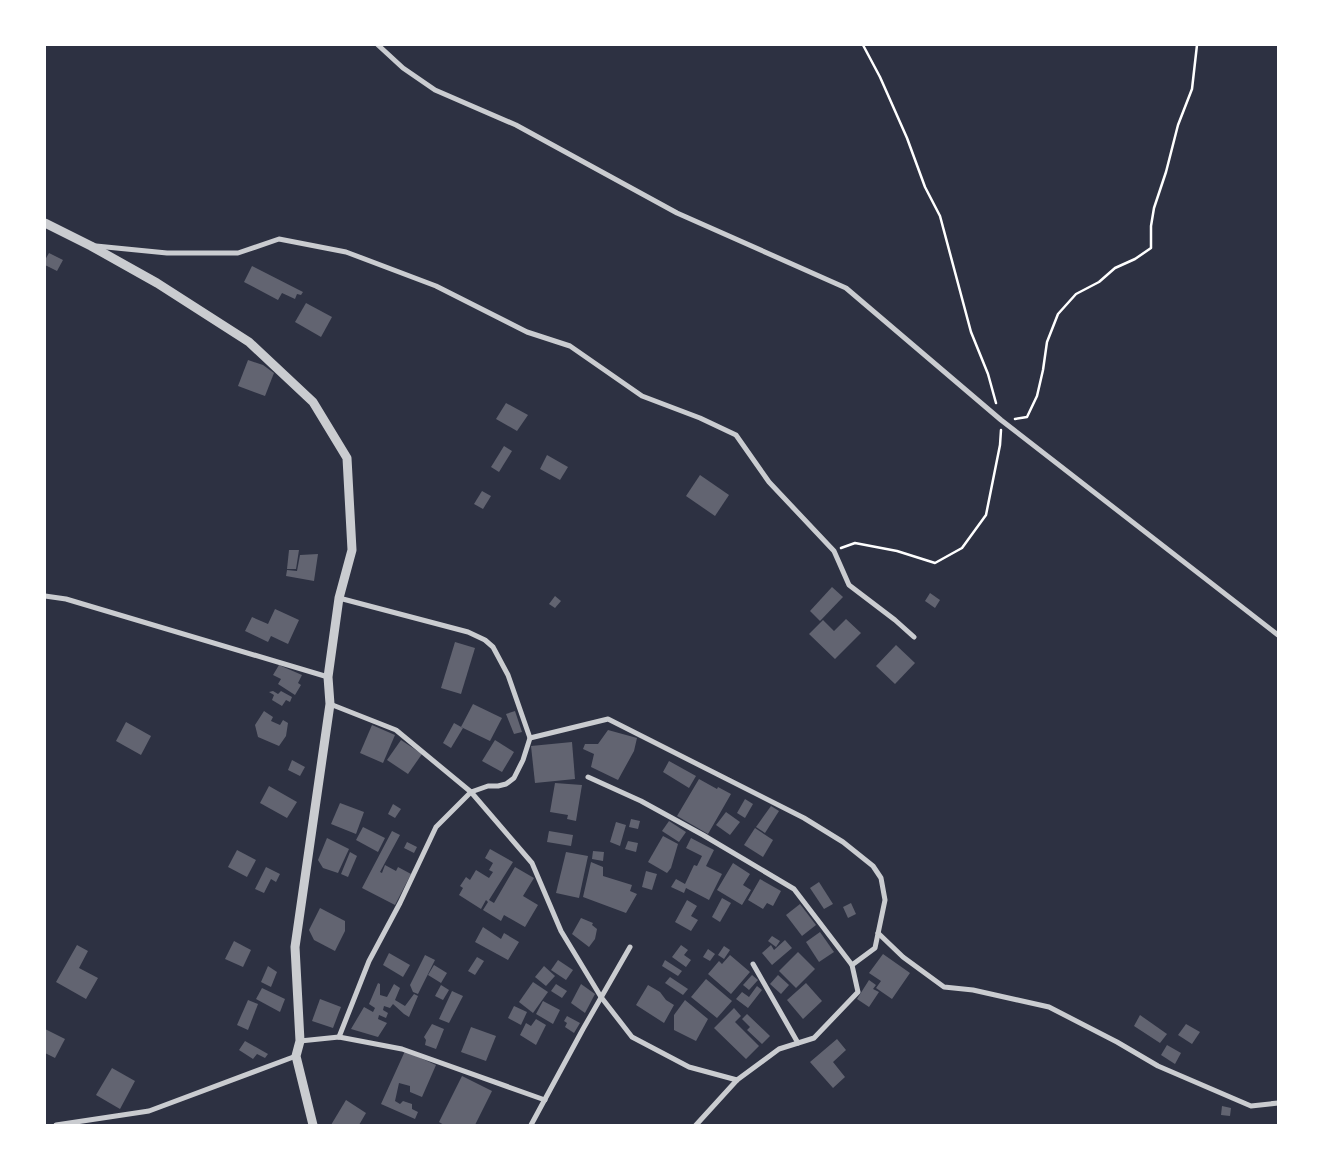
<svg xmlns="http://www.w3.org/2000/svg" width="1323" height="1170" font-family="'Source Sans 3',sans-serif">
<rect width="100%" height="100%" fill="#2d3142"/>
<g fill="#626471">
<path d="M49 253 63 260 57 271 45 265V260Z"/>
<path d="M252 266 303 292 301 295 297 294 295 299 282 293 278 300 244 282Z"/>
<path d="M306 303 332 317 321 337 295 322Z"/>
<path d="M248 360 263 365 274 373 265 396 238 386Z"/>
<path d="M506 403 528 415 517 431 496 419Z"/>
<path d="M504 446 512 451 499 472 491 467Z"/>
<path d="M547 455 568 467 560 480 540 469Z"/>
<path d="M700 475 729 495 715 516 686 496Z"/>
<path d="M482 491 491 496 483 509 474 504Z"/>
<path d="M289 550H299L296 569H287Z"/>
<path d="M318 554 314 581 286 576 287 570 297 571 300 555Z"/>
<path d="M832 587 843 597 820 621 810 611Z"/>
<path d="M930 593 940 600 935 608 925 601Z"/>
<path d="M555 596 561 601 555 608 549 604Z"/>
<path d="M275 609 299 620 288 644 271 636 268 642 245 631 252 617 268 624Z"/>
<path d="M846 619 861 633 835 659 809 634 823 620 834 631Z"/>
<path d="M455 642 475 648 461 694 441 688Z"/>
<path d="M896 645 915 663 895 684 876 666Z"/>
<path d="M279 665 302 675 298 683 301 685 295 695 278 684 281 679 273 675Z"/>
<path d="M273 691 278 694 281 691 292 697 290 702 286 700 282 706 272 700 274 695 269 692Z"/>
<path d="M473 704 502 718 490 741 461 727Z"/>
<path d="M264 711 273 717 271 721 280 725 283 720 288 723 286 736 279 746 258 737 255 725Z"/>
<path d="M515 711 522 732 514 734 506 714Z"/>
<path d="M126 722 151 736 141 755 116 741Z"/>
<path d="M454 723 463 728 451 748 443 743Z"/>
<path d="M372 725 395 735 383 763 360 753Z"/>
<path d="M608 730 637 738 634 751 618 780 591 767 594 754 583 749 585 744H598Z"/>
<path d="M401 740 422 754 408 774 387 760Z"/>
<path d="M495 740 514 752 502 772 482 761Z"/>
<path d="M572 742 575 779 535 783 531 746Z"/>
<path d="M292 760 305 767 300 776 288 770Z"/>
<path d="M669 761 696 776 689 788 663 772Z"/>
<path d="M699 779 717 789 718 787 731 794 708 834 677 816Z"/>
<path d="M555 783 582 785 576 821 567 819 568 815 550 812Z"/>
<path d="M269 786 297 802 287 818 260 803Z"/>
<path d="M745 799 753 804 745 818 737 813Z"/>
<path d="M340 803 364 812 356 834 331 824Z"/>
<path d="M393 804 401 809 395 818 388 814Z"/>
<path d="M771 806 779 811 765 833 756 827Z"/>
<path d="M726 812 740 822 730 835 716 825Z"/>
<path d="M631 819 640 821 638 829 629 827Z"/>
<path d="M669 821 686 832 679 842 662 831Z"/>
<path d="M616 822 626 825 620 846 610 842Z"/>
<path d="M363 827 385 838 378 852 356 840Z"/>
<path d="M755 828 773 840 763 857 744 845Z"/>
<path d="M392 831 400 835 380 872 382 873 385 865 396 871 398 867 411 874 395 905 362 888Z"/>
<path d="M549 831 573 835 571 846 547 842Z"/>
<path d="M663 836 678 844 671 868 667 873 648 862Z"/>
<path d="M327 838 349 849 338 873 323 868 318 860Z"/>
<path d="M691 838 714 850 706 866 722 874 709 900 686 888 684 893 671 887 676 879 685 884 694 865 697 866 702 856 686 848Z"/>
<path d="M628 841 638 843 636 852 625 849Z"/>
<path d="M407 842 417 847 414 853 404 848Z"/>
<path d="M490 849 513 862 489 900 494 903 515 867 534 878 523 896 538 905 525 927 504 915 501 921 483 910 488 902 486 900 481 909 459 895 463 888 460 886 466 877 470 880 476 870 489 878 493 872 489 870 493 863 485 858Z"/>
<path d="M237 850 256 860 247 877 228 867Z"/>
<path d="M593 851 604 852 603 861 592 859Z"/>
<path d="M350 852 357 856 348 877 341 874Z"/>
<path d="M566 852 588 856 579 898 556 893Z"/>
<path d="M591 862 603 867V876L632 885 630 891 637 894 626 913 583 897Z"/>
<path d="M733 863 750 874 743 885 751 890 742 905 717 890Z"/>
<path d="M266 867 280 874 276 882 271 879 264 893 255 889Z"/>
<path d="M646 871 657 874 652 890 642 887Z"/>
<path d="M760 879 781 891 773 906 767 903 763 909 748 900Z"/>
<path d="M819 882 833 904 824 909 810 888Z"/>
<path d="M722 898 731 903 720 922 712 917Z"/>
<path d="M687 900 697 906 691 916 698 920 691 931 675 922Z"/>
<path d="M851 903 856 914 848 918 843 907Z"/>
<path d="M800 904 816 925 802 936 786 915Z"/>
<path d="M320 908 345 921V931L335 951 314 940 309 930Z"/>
<path d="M581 918 593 923 592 925 597 929 595 939 589 947 572 934Z"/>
<path d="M483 927 501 939 504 933 519 942 508 960 475 942Z"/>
<path d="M820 932 834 952 819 962 806 942Z"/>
<path d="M772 936 780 941 776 947 768 941Z"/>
<path d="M785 940 792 948 772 965 762 953 771 945 774 950Z"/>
<path d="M234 941 251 950 243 967 225 959Z"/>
<path d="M77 945 88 951 79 968 98 978 86 999 56 982Z"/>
<path d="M681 945 688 950 684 955 691 960 686 967 672 957Z"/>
<path d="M724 946 730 950 724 959 718 955Z"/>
<path d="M708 949 715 954 710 961 703 957Z"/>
<path d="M798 952 815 969 796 988 779 971Z"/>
<path d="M389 953 410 965 403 977 383 965Z"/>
<path d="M883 954 910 973 892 999 876 988 881 981 869 973Z"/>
<path d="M425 955 435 960 418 994 413 992 410 985Z"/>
<path d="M730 955 750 972 731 994 708 974 719 961 722 964Z"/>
<path d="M477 957 484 961 475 975 468 971Z"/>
<path d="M558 960 573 970 566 980 551 970Z"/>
<path d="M665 960 682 971 678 976 662 966Z"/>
<path d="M434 965 447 973 441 983 428 975Z"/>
<path d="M268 966 277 972 271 987 261 982Z"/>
<path d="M544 966 555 976 546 986 535 977Z"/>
<path d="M752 975 758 980 749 990 743 985Z"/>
<path d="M778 975 789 985 781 994 770 984Z"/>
<path d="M670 977 688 989 683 995 665 983Z"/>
<path d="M706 979 732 1001 717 1018 691 997Z"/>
<path d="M869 980 876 985 873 989 879 992 869 1007 857 999Z"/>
<path d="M533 982 548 992 533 1013 519 1002Z"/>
<path d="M378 983 380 984V995L387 997 394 984 400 988 395 1000 405 1006 414 994 418 996 409 1017 404 1014 393 1004 390 1008 384 1006 383 1010 388 1013 386 1018 379 1015 378 1019 387 1023 378 1037 351 1029 364 1007 373 1012 375 1008 369 1004Z"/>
<path d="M806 983 822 1001 803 1019 787 1000Z"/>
<path d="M556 984 567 991 562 998 551 991Z"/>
<path d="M581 984 595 994 585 1013 571 1003Z"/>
<path d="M441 985 449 990 443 1000 435 996Z"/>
<path d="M648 985 660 992 666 1000 674 1005 664 1023 636 1005Z"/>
<path d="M757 986 762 990 748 1008 736 999 742 992 749 997Z"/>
<path d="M262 988 285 999 280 1012 256 999Z"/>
<path d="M452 991 463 996 449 1023 439 1019Z"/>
<path d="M320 999 341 1007 333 1028 312 1021Z"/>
<path d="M248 1000 258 1004 248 1030 237 1025Z"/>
<path d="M685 1000 708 1019 696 1041 674 1030V1015Z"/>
<path d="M543 1001 560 1010 553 1024 536 1014Z"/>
<path d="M514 1006 527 1012 521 1025 508 1018Z"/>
<path d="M734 1008 741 1016 735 1022 759 1046 746 1059 714 1028Z"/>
<path d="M747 1014 770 1036 762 1044 747 1030 750 1027 742 1019Z"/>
<path d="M1140 1015 1167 1034 1160 1043 1134 1026Z"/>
<path d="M567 1016 580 1023 574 1033 565 1027 567 1023 564 1021Z"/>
<path d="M536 1019 546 1025 536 1045 520 1035 526 1023 531 1026Z"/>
<path d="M432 1024 444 1029 436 1049 425 1045 426 1040 424 1037Z"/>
<path d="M1186 1024 1200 1032 1192 1044 1178 1035Z"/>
<path d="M471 1027 496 1036 486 1061 461 1052Z"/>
<path d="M45 1029 65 1039 55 1058 45 1053Z"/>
<path d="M837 1039 846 1050 833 1062 845 1077 833 1088 810 1062Z"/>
<path d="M245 1041 268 1054 265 1058 257 1054 253 1059 239 1050Z"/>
<path d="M1167 1045 1181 1053 1175 1064 1161 1055Z"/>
<path d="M405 1051 436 1065 422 1097 410 1092V1086L399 1083 395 1101 400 1104 403 1101 412 1104V1109L418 1112 415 1119 381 1104Z"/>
<path d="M112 1068 135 1081 120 1109 96 1095Z"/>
<path d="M462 1076 492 1091 475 1125H444L439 1122Z"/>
<path d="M346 1100 366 1113 359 1125H331Z"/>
<path d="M1222 1106 1231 1108 1230 1116 1221 1115Z"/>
</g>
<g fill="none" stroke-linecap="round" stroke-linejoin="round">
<g stroke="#fff" stroke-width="2.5">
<path d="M863 45 880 77 907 138 925 187 940 216 971 332 988 374 996 403"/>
<path d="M1015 419 1027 417 1037 396 1043 370 1047 342 1058 314 1076 294 1099 282 1115 268 1135 259 1151 248V226L1154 208 1166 172 1178 125 1192 89 1197 45"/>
<path d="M841 548 855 543 897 551 935 563 962 548 986 515 1000 445 1001 430"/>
</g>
<g stroke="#caccd0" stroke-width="5">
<path d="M378 45 403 68 435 90 516 125 677 213 846 288 1001 420 1278 635"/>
<path d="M96 246 167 253H238L279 239 346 252 436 286 527 332 570 346 642 396 700 418 736 435 769 482 834 551 849 585 895 620 914 637"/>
<path d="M45 596 66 599 328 677"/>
<path d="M339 598 468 632 485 640 493 647 508 675 530 738 523 760 514 778 506 784 498 786H488L471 792 436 827 400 903 369 961 339 1037"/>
<path d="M330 704 396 730 471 792 532 863 561 931 601 997 632 1037 689 1067 737 1080"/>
<path d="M530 738 608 719 804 818 843 842 873 866 881 878 885 900 875 948 852 965 794 889 703 835 641 801 588 777"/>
<path d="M878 933 903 957 944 987 973 990 1049 1007 1117 1042 1158 1066 1251 1106 1278 1103"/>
<path d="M753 964 798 1043"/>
<path d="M300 1041 339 1037 402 1049 545 1100"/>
<path d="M56 1125 149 1111 296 1056"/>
<path d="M531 1125 583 1029 630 947"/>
<path d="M696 1125 737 1080 779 1049 814 1038 858 992 852 965"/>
</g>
<path stroke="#caccd0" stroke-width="9" d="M45 223 91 246 157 283 249 342 313 402 347 458 352 550 339 598 328 677 330 704 295 947 300 1041 296 1056 313 1125"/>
</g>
<rect width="1323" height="1170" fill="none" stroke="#ffffff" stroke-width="92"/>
</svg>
